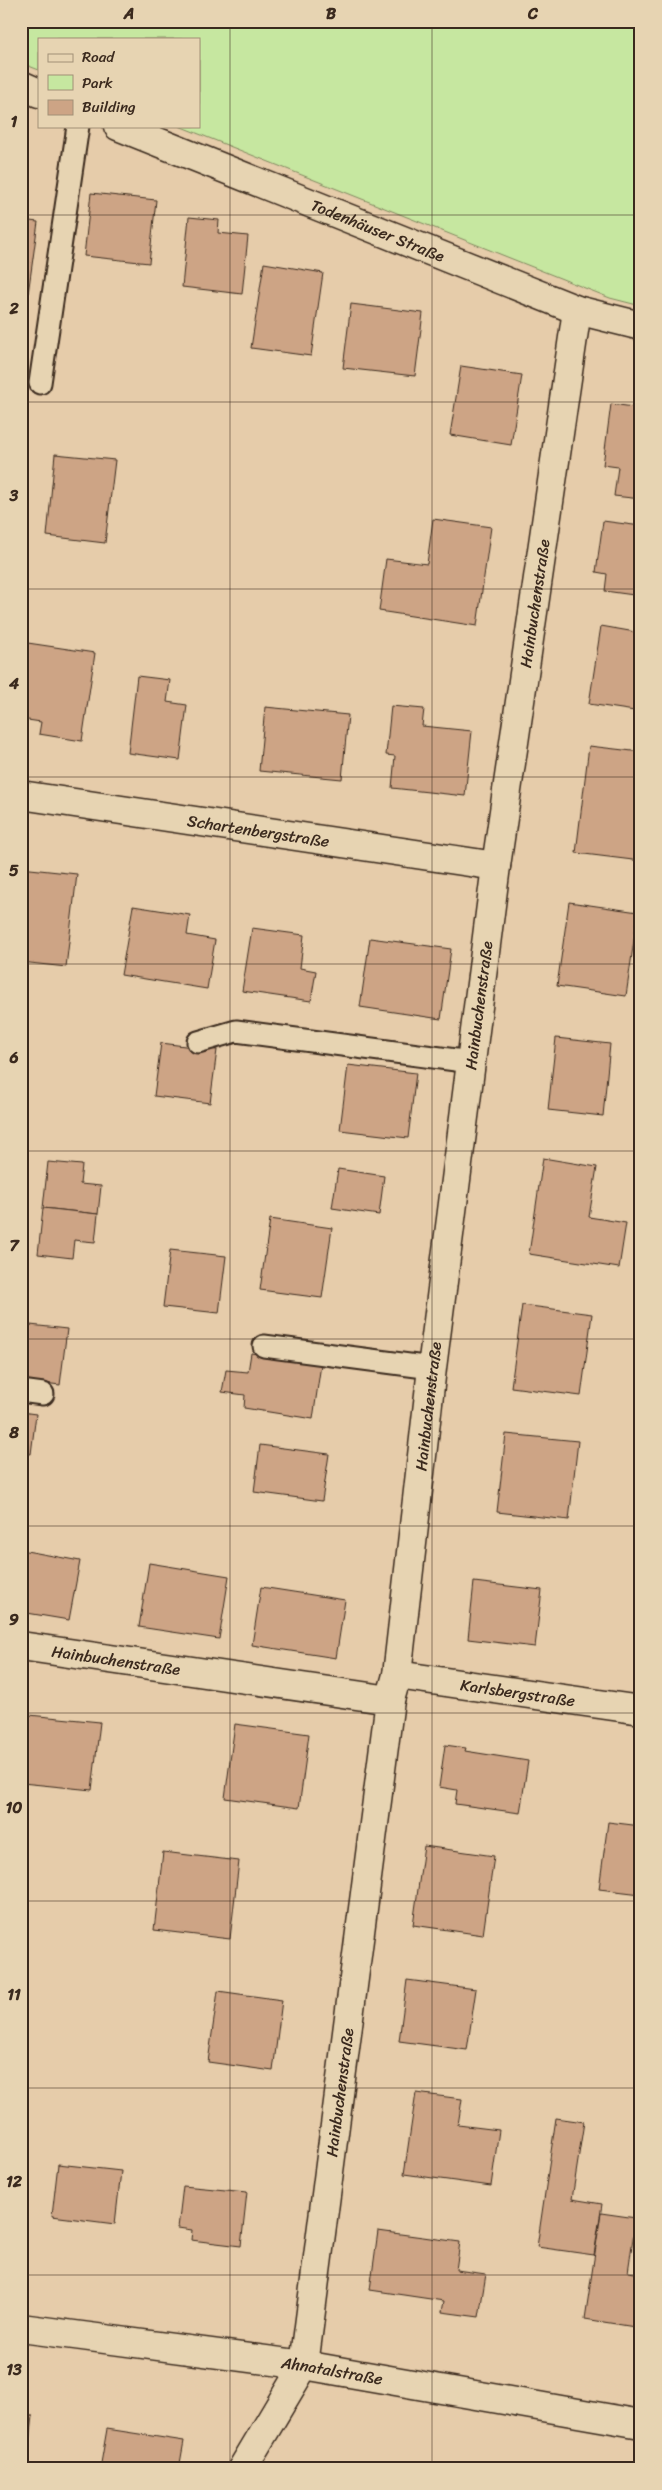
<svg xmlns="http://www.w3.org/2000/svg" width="662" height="2490" font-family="Sriracha,sans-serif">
<rect width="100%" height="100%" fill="#e6ccaa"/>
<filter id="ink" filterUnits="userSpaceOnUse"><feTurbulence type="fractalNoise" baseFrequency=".02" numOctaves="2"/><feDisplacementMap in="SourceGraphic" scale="10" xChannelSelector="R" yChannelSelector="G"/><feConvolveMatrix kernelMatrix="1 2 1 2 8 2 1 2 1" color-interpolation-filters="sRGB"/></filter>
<g filter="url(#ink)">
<path fill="#c6e7a0" stroke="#80885f" d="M21 21H641V306L610 298 179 126H199V39H39V70L21 63Z"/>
<g fill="#cda485" stroke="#3b2a1e">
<path d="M91 193 156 200 149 263 84 256Z"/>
<path d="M189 217 219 220 218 233 248 236 242 294 182 287Z"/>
<path d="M21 220 38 222 28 294H21Z"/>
<path d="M264 263 323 273 311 356 251 348Z"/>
<path d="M351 304 423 313 415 376 343 368Z"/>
<path d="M461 366 522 375 511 445 450 435Z"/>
<path d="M611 404 641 408V499L614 496 618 467 603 465Z"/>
<path d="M21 409H26L21 442Z"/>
<path d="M55 454 115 460 105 543 47 536Z"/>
<path d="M433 519 491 527 477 626 379 611 386 559 427 564Z"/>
<path d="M603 521 641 526V596L605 591 607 574 596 572Z"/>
<path d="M601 626 641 633V712L589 704Z"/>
<path d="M21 642 95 653 82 741 39 734 41 722 21 719Z"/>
<path d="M137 676 170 680 167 702 187 705 180 760 128 753Z"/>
<path d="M391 706 424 709 422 726 472 731 465 796 392 788 395 756 386 755Z"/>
<path d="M265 707 348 715 342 779 259 771Z"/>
<path d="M589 746 641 752V861L576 853Z"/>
<path d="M21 868 77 874 66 967 21 962Z"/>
<path d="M569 902 638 912 626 996 557 986Z"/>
<path d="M133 906 190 915 187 935 215 940 207 989 121 975Z"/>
<path d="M252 928 304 935 300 968 316 971 311 1001 242 991Z"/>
<path d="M370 938 451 949 441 1019 360 1007Z"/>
<path d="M556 1038 610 1044 603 1116 548 1110Z"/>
<path d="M161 1043 217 1050 210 1103 154 1096Z"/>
<path d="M348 1065 416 1073 408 1138 340 1130Z"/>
<path d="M543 1158 597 1167 589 1217 626 1223 619 1268 529 1254Z"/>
<path d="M48 1162 82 1165 80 1184 101 1186 98 1214 43 1208Z"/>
<path d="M338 1169 384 1176 379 1215 332 1208Z"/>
<path d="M43 1208 98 1214 95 1242 74 1240 72 1258 38 1254Z"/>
<path d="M270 1219 332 1228 322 1298 260 1290Z"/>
<path d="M170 1250 226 1256 219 1313 163 1307Z"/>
<path d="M522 1305 592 1314 581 1396 511 1387Z"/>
<path d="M21 1324 67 1329 60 1385 21 1380Z"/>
<path d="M251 1353 321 1364 313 1419 244 1408 245 1395 222 1392 226 1370 248 1372Z"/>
<path d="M21 1412 36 1414 31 1454 21 1453Z"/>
<path d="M506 1434 578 1441 569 1520 497 1512Z"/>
<path d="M260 1445 329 1454 322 1501 254 1492Z"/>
<path d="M21 1550 80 1561 69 1620 21 1612Z"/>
<path d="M149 1563 229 1576 219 1639 139 1627Z"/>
<path d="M474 1582 542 1590 535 1647 468 1639Z"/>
<path d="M261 1587 345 1600 336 1658 252 1645Z"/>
<path d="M29 1715 100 1722 92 1790 22 1783Z"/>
<path d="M235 1724 309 1734 299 1808 225 1798Z"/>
<path d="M445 1745 466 1748 465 1751 528 1761 520 1813 455 1804 457 1790 439 1787Z"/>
<path d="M608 1822 641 1826V1894L599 1889Z"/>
<path d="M424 1846 494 1856 483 1935 413 1925Z"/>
<path d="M163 1852 239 1861 230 1939 154 1930Z"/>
<path d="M407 1980 476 1989 467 2050 399 2041Z"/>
<path d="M218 1991 282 2000 273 2071 208 2062Z"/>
<path d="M416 2093 462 2099 458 2125 499 2130 491 2186 404 2174Z"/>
<path d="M556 2118 584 2122 572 2199 602 2204 594 2255 537 2247Z"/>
<path d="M58 2164 121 2171 115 2224 52 2216Z"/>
<path d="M183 2186 247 2192 241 2246 191 2240 192 2230 178 2228Z"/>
<path d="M601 2213 636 2218 628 2272 641 2274V2328L585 2319Z"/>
<path d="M378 2231 460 2242 456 2270 486 2274 479 2317 442 2312 444 2301 370 2290Z"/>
<path d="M21 2415 33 2416 27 2469H21Z"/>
<path d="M107 2429 184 2441 179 2469H100Z"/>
</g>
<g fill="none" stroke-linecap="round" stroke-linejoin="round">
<g stroke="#3b2a1e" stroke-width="25">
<g id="service">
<path d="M40 383 78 126"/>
<path d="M198 1042 236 1031 471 1062"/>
<path d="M264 1346 432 1368"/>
<path d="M21 1391 43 1394"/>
</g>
</g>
<g stroke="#3b2a1e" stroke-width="31">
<g id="minor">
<path d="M21 85 39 93"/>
<path id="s1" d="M118 126 577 310 641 326"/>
<path id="s2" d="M21 795 496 866"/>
<path id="s3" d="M21 1646 390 1700"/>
<path id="s4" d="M397 1675 641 1710"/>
<path id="s5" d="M242 2469 304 2365 390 1700 397 1675 432 1368 496 866 577 310"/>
</g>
</g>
<g stroke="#3b2a1e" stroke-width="31">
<g id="tertiary">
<path id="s6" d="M21 2328 304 2365 641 2424"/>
</g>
</g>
<use href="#service" stroke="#e7d4b2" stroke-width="21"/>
<use href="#minor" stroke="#e7d4b2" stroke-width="28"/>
<use href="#tertiary" stroke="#e7d4b2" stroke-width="28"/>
</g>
</g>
<path fill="none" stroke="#3b2a1e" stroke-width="1" stroke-opacity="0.55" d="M230 21V2469M432 21V2469M21 215H641M21 402H641M21 589H641M21 777H641M21 964H641M21 1151H641M21 1339H641M21 1526H641M21 1713H641M21 1901H641M21 2088H641M21 2275H641"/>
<g text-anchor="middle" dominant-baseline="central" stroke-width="4" stroke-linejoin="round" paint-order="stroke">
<g font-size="16" fill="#3b2a1e" stroke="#e7d4b2">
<text stroke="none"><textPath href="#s1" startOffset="280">Todenhäuser Straße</textPath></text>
<text stroke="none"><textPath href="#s5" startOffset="1898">Hainbuchenstraße</textPath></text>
<text stroke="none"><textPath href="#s2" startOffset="240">Schartenbergstraße</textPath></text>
<text stroke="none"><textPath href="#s5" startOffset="1492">Hainbuchenstraße</textPath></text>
<text stroke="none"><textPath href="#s5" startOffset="1088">Hainbuchenstraße</textPath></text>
<text stroke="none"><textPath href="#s3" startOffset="96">Hainbuchenstraße</textPath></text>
<text stroke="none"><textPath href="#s4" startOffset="122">Karlsbergstraße</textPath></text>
<text stroke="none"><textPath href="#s5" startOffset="396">Hainbuchenstraße</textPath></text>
<text stroke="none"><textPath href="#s6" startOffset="314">Ahnatalstraße</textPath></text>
</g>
</g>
<rect width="662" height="2490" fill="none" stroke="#e7d4b2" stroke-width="55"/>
<rect x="38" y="38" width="162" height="90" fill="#e7d4b2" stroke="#a29077"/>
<rect x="48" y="54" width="25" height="8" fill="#e7d4b2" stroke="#a29077"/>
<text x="82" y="62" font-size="15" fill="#3b2a1e">Road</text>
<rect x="48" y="75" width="25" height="15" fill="#c6e7a0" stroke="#a29077"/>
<text x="82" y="88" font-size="15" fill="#3b2a1e">Park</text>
<rect x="48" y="100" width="25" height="15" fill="#cda485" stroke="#a29077"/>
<text x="82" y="112" font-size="15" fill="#3b2a1e">Building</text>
<rect x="28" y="28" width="606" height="2434" fill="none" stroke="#3b2a1e" stroke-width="2"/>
<g font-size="16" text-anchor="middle" font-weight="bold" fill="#3b2a1e">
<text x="129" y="19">A</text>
<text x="331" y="19">B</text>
<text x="533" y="19">C</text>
<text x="14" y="127">1</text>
<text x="14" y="314">2</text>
<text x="14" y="501">3</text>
<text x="14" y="689">4</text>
<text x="14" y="876">5</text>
<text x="14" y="1063">6</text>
<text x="14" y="1251">7</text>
<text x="14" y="1438">8</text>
<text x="14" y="1625">9</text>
<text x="14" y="1813">10</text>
<text x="14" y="2000">11</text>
<text x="14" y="2187">12</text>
<text x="14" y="2375">13</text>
</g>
</svg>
